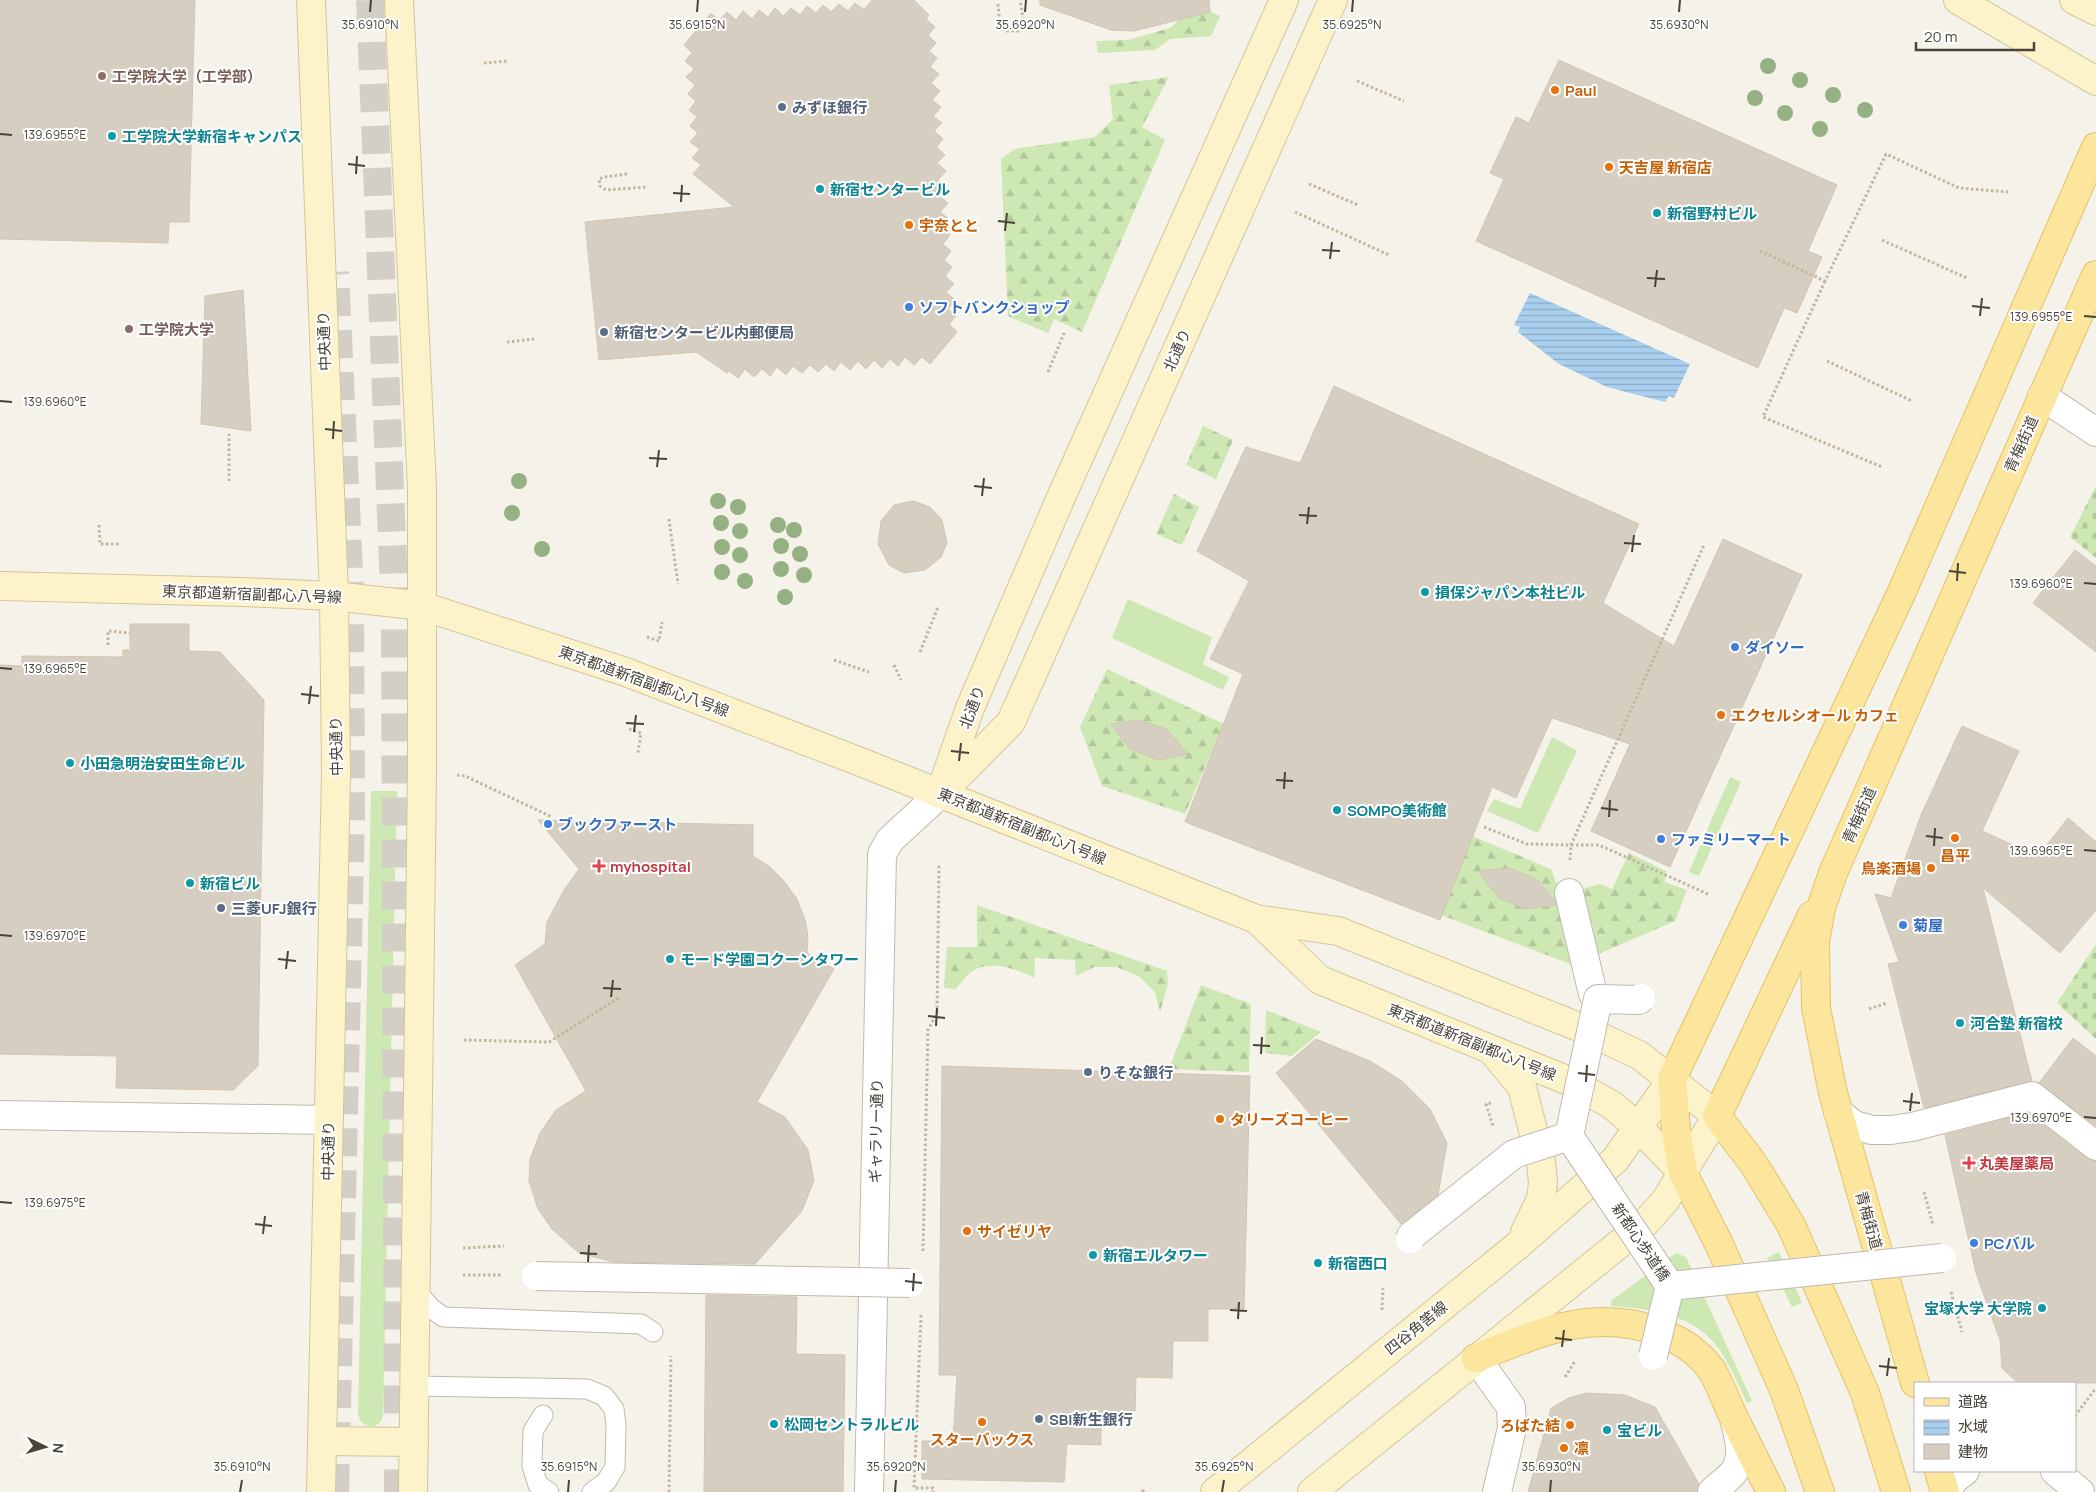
<svg xmlns="http://www.w3.org/2000/svg" width="2096" height="1492" font-family="Manrope,'Noto Sans JP',sans-serif">
<defs>
<pattern id="forest-firs" width="22" height="20" patternUnits="userSpaceOnUse" patternTransform="scale(1.25)"><rect width="22" height="20" fill="#cee8b4"/><path d="M5 1l3.5 6h-7zM16 11l3.5 6h-7z" fill="#b2c89c"/></pattern>
<pattern id="cemetery-stones" width="16" height="16" patternUnits="userSpaceOnUse" patternTransform="scale(1.25)"><rect width="16" height="16" fill="#cee8b4"/><path d="M2 7V4a2 2 0 0 1 4 0v3zM10 15v-3a2 2 0 0 1 4 0v3z" fill="#b2c89c"/></pattern>
<pattern id="water-rules" width="6" height="5" patternUnits="userSpaceOnUse" patternTransform="scale(1.25)"><rect width="6" height="5" fill="#a9cfef"/><path d="M0 2.5h6" fill="none" stroke="#8caac3"/></pattern>
</defs>
<rect width="100%" height="100%" fill="#f5f2ea"/>
<g fill="#cee8b4">
<path d="M1128 599 1212 637 1203 664 1229 677 1223 690 1112 638Z"/>
<path d="M1552 737 1577 751 1538 833 1487 811 1494 799 1520 809Z"/>
<path d="M1730 777 1741 782 1699 876 1689 872Z"/>
<path d="M371 791H397L383 1413C383 1421 378 1426 370 1427L361 1422 358 1414Z"/>
<path d="M1779 1252 1802 1303 1792 1307 1767 1258Z"/>
<path d="M1676 1253 1686 1257 1752 1401 1747 1403C1738 1384 1729 1362 1716 1345 1690 1313 1650 1309 1611 1306V1301Z"/>
</g>
<g fill="url(#forest-firs)">
<path d="M1196 5 1220 16 1211 36 1170 39 1155 50 1098 53 1096 41 1128 40 1170 28Z"/>
<path d="M1169 77 1142 127 1165 140 1082 332 1054 319 1048 333 1008 316 1001 159 1015 149 1095 137 1113 119 1109 85Z"/>
<path d="M1203 426 1233 440 1216 479 1186 465Z"/>
<path d="M1174 494 1199 507 1182 545 1156 534Z"/>
<path d="M1107 669 1224 724 1185 814 1102 786 1080 727Z"/>
<path d="M1424 816 1551 869 1561 895 1600 884 1612 889 1629 853 1666 871 1665 882 1687 890 1675 921 1573 965 1388 895Z"/>
<path d="M977 905 1167 971 1168 984 1160 1012 1155 992 1140 977 1117 967H1094L1076 976 1075 960 1035 958 1034 978C1018 969 994 961 976 969 967 973 962 982 956 989L944 988 947 947H977Z"/>
<path d="M1201 985 1251 1004 1249 1072 1169 1069Z"/>
<path d="M1266 1010 1321 1032 1292 1056 1265 1053Z"/>
</g>
<g fill="url(#cemetery-stones)">
<path d="M2096 486V558L2070 537Z"/>
<path d="M2096 944V1039L2057 1003Z"/>
</g>
<path fill="url(#water-rules)" d="M1530 293 1690 364 1674 398 1669 396 1665 402 1607 387 1559 364 1518 332 1520 327 1514 325Z"/>
<g fill="#d6cec0" stroke="#d1c6b3">
<path d="M0 0H195L189 222H169L168 243 0 239Z"/>
<path d="M872 0H914L929 15 926 19 935 27 928 35 936 43 929 51 937 58 930 67 939 74 931 83 940 91 932 100 941 107 933 116 942 123 934 131 943 139 936 147 945 155 937 163 946 171 938 180 946 187 939 196 948 203 940 212 949 219 942 228 950 235 943 244 951 251 944 260 952 267 945 276 954 284 946 292 955 300 948 309 956 316 949 324 957 332 930 364 922 357 914 365 905 357 898 366 890 359 882 368 874 360 866 369 858 361 850 370 841 362 834 371 826 364 818 372 810 365 802 373 793 366 786 375 777 367 770 376 762 369 754 377 745 369 738 378 729 371 727 373 696 352 599 360 585 222 734 207 693 174 701 165 692 158 700 149 690 142 698 133 690 126 697 117 689 110 696 101 688 94 695 85 686 77 694 69 685 61 692 53 684 45 711 13 719 21 727 12 736 20 743 11 752 19 759 10 768 17 775 8 783 16 791 8 800 15 807 6 816 13 823 5 831 12 839 4 848 11 855 3 864 10Z"/>
<path d="M1040 0H1209L1210 12 1134 31 1111 30 1040 5Z"/>
<path d="M1559 60 1837 185 1808 251 1822 257 1797 313 1784 308 1758 368 1476 241 1504 179 1490 173 1516 117 1529 123Z"/>
<path d="M243 290 251 431 201 424 205 296Z"/>
<path d="M1334 386 1639 524 1603 603 1674 646 1723 539 1802 575 1670 867 1591 831 1630 744 1552 718 1516 798 1492 787 1440 920 1185 822 1243 674 1210 659 1249 581 1197 551 1246 447 1300 463Z"/>
<path d="M913 501 930 507 942 520 947 543 941 557 925 570 904 573 889 565 878 544 881 521 894 505Z"/>
<path d="M2075 550 2096 566V652L2033 603Z"/>
<path d="M130 624H189V651L220 652 264 700 258 1066 233 1090 116 1088 117 1056 0 1054V665L22 666V656L123 657V650H130Z"/>
<path d="M1139 720 1166 729 1188 754 1158 760 1130 749 1111 724Z"/>
<path d="M1962 726 2019 751 1982 831 2038 856 2068 818 2096 842V910L2060 953 1983 888 2032 1081 1924 1108 1888 964 1899 962 1875 894 1891 898 1921 815Z"/>
<path d="M538 820 753 825V856L770 867 784 881 797 899 805 920 808 936 807 953 834 969 757 1102 785 1117 808 1150 814 1180 802 1211 755 1264 614 1262 579 1253 552 1229 538 1209 529 1181 530 1159 540 1133 556 1110 586 1091 515 965 545 944 547 922 564 890 579 869Z"/>
<path d="M1510 868 1538 880 1555 901 1556 905 1526 909 1499 898 1478 871Z"/>
<path d="M2073 1038 2096 1056V1126L2039 1083Z"/>
<path d="M1316 1039 1370 1061 1402 1081 1430 1109 1447 1143 1438 1195 1401 1224 1276 1073Z"/>
<path d="M942 1066 1250 1076 1244 1309H1208V1341H1173L1172 1378 1136 1377 1135 1411 1101 1412V1445L1067 1444 1064 1482 922 1479V1441H953L957 1375H939Z"/>
<path d="M2028 1113 2086 1158 2096 1161V1383H2018L2002 1368 2000 1340 1976 1273 1945 1135Z"/>
<path d="M706 1295 797 1297 796 1354 845 1355 843 1492H704Z"/>
<path d="M1587 1393 1625 1395 1655 1407 1699 1484 1697 1492H1528L1551 1408 1569 1398Z"/>
</g>
<g fill="none" stroke-linecap="round" stroke-linejoin="round">
<g stroke="#d3cfc6" stroke-width="28" stroke-dasharray="28 14" stroke-linecap="butt">
<path d="M370 0 395 613 398 1492"/>
<path d="M335 1492 351 817 350 593 335 272"/>
</g>
<g stroke="#c0baad" stroke-width="21">
<g id="lane">
<path d="M416 1291 431 1308 443 1317 641 1324 653 1332"/>
<path d="M415 1386 587 1389 604 1396 614 1409 616 1425 615 1467 606 1482 592 1492"/>
<path d="M543 1415 533 1431 532 1466 538 1485 549 1492"/>
</g>
</g>
<g stroke="#c0baad" stroke-width="30">
<g id="street">
<path d="M2042 396 2096 432"/>
<path d="M1569 893 1593 994 1598 999"/>
<path d="M1838 1112 1854 1125 1872 1130H1891L1912 1127 2032 1096 2096 1146"/>
<path d="M0 1115 329 1120"/>
<path d="M1476 1358 1511 1407 1512 1428 1497 1492"/>
<path d="M2055 1471 2080 1492"/>
<path d="M869 1492 882 854 890 840 940 794"/>
<path d="M1712 1492C1719 1485 1727 1480 1733 1473 1745 1458 1739 1438 1735 1422"/>
<path d="M1948 1492 1952 1481 1965 1471"/>
</g>
</g>
<g stroke="#d3c79a" stroke-width="30">
<g id="secondary">
<path d="M311 0 334 596 336 772 321 1492"/>
<path d="M399 0 422 488V773L413 1492"/>
<path d="M1958 0 2096 81"/>
<path d="M2074 0 2096 11"/>
<path d="M0 586 242 592 334 596 422 606 623 671 853 759 1256 919 1338 931 1579 1027 1639 1055 1717 1116 1665 1201 1644 1224 1312 1492"/>
<path d="M943 785 970 708 1062 495 1284 0"/>
<path d="M940 794 1011 722 1333 0"/>
<path d="M1256 919 1320 980 1569 1081 1612 1105 1639 1128 1683 1173"/>
<path d="M1493 1052 1522 1087 1541 1162 1543 1183 1541 1199 1525 1232"/>
<path d="M322 1441 414 1442"/>
<path d="M1215 1492 1517 1246 1615 1160 1672 1079"/>
</g>
</g>
<g stroke="#e2c36b" stroke-width="30">
<g id="primary">
<path d="M1812 915 1717 1116 1753 1163 1791 1225 1865 1393 1896 1492"/>
<path d="M1476 1358C1537 1333 1594 1307 1659 1332 1680 1340 1700 1352 1713 1372 1720 1385 1726 1400 1732 1414 1745 1440 1758 1466 1771 1492"/>
<path d="M1915 1383 1833 1093 1816 1008 1815 942 1821 908 1833 873 2096 275"/>
<path d="M1939 1471 1945 1492"/>
<path d="M1820 1492 1784 1390 1719 1244 1683 1173 1676 1131 1672 1079 1900 596 2096 147"/>
</g>
</g>
<g stroke="#c2b79e" stroke-width="3" stroke-dasharray="2.5 2.5" stroke-linecap="butt">
<path d="M998 4 1000 24 1005 31H1018L1024 24 1020 0"/>
<path d="M484 63 508 61"/>
<path d="M1357 81 1404 101"/>
<path d="M627 174 604 177 599 179 600 186 606 190 647 187"/>
<path d="M1309 184 1358 205"/>
<path d="M1295 212 1389 255"/>
<path d="M1882 240 1967 278"/>
<path d="M1760 251 1825 281 1886 154 1959 188 2009 192"/>
<path d="M1825 281 1763 417 1882 467"/>
<path d="M507 342 534 339"/>
<path d="M1827 361 1912 401"/>
<path d="M1048 372 1065 331"/>
<path d="M229 481V434"/>
<path d="M669 519 678 584"/>
<path d="M99 525 100 544H121"/>
<path d="M647 637 659 641 662 622"/>
<path d="M108 645V631L130 633"/>
<path d="M920 652 938 607"/>
<path d="M834 660 869 672"/>
<path d="M894 665 901 680"/>
<path d="M629 729 641 733 638 753"/>
<path d="M457 775 465 776 552 817"/>
<path d="M1484 827 1527 844 1571 845 1704 545"/>
<path d="M1570 860 1571 845H1599L1710 895"/>
<path d="M1869 1009 1887 1003"/>
<path d="M464 1040 549 1042 620 997"/>
<path d="M1491 1103 1486 1104 1493 1126"/>
<path d="M1924 1192 1933 1225"/>
<path d="M463 1248 504 1246"/>
<path d="M923 1251 928 1030 937 1013 939 865"/>
<path d="M463 1275H502"/>
<path d="M1951 1292 1962 1332"/>
<path d="M1382 1310 1383 1288"/>
<path d="M921 1315 914 1488H933V1492"/>
<path d="M1565 1377 1575 1361"/>
<path d="M2075 1416 2096 1388"/>
<path d="M669 1492 671 1356"/>
<path d="M1143 1492V1489"/>
</g>
<use href="#lane" stroke="#fff" stroke-width="19"/>
<use href="#street" stroke="#fff" stroke-width="28"/>
<use href="#secondary" stroke="#fdf3cb" stroke-width="28"/>
<use href="#primary" stroke="#fce59c" stroke-width="28"/>
<g stroke="#c0baad" stroke-width="30" stroke-linecap="butt">
<g id="street-bridge">
<path d="M1641 998 1639 1000 1598 999 1569 1136 1670 1286 1942 1258"/>
<path d="M1410 1239 1411 1236 1514 1154 1569 1136"/>
<path d="M536 1276 910 1283"/>
<path d="M1653 1356 1670 1286"/>
</g>
</g>
<use href="#street-bridge" stroke="#fff" stroke-width="28"/>
</g>
<g fill="#95b082">
<circle cx="1768" cy="66" r="8"/>
<circle cx="1800" cy="80" r="8"/>
<circle cx="1833" cy="95" r="8"/>
<circle cx="1755" cy="98" r="8"/>
<circle cx="1865" cy="110" r="8"/>
<circle cx="1785" cy="113" r="8"/>
<circle cx="1820" cy="129" r="8"/>
<circle cx="519" cy="481" r="8"/>
<circle cx="718" cy="501" r="8"/>
<circle cx="738" cy="507" r="8"/>
<circle cx="512" cy="513" r="8"/>
<circle cx="721" cy="523" r="8"/>
<circle cx="778" cy="525" r="8"/>
<circle cx="794" cy="530" r="8"/>
<circle cx="740" cy="531" r="8"/>
<circle cx="781" cy="546" r="8"/>
<circle cx="722" cy="547" r="8"/>
<circle cx="542" cy="549" r="8"/>
<circle cx="800" cy="554" r="8"/>
<circle cx="740" cy="555" r="8"/>
<circle cx="781" cy="569" r="8"/>
<circle cx="722" cy="572" r="8"/>
<circle cx="804" cy="575" r="8"/>
<circle cx="745" cy="581" r="8"/>
<circle cx="785" cy="597" r="8"/>
</g>
<path fill="none" stroke="#494338" stroke-width="2" d="M370 12 371 0M697 12 698 0M1025 12 1026 0M1352 12 1353 0M1679 12 1680 0M0 134 12 135M348 164 365 166M356 174 357 156M673 193 690 194M681 202 682 185M998 221 1015 223M1005 231 1007 213M1322 250 1340 251M1330 259 1332 242M1647 278 1665 279M1655 287 1657 270M1972 306 1990 308M1980 316 1982 298M2084 316 2096 317M0 401 12 402M325 429 342 431M333 439 334 421M649 458 667 459M657 467 659 450M974 486 992 488M982 496 984 478M1299 515 1317 516M1307 524 1309 507M1624 543 1641 544M1632 552 1634 535M1949 571 1966 573M1957 581 1958 563M2084 583 2096 584M0 668 12 669M301 694 319 696M309 704 311 686M626 723 644 724M634 732 636 715M951 751 969 753M959 761 961 743M1276 780 1293 781M1284 789 1285 772M1601 808 1618 810M1609 817 1610 800M1926 836 1943 838M1934 846 1935 828M2084 850 2096 851M0 935 12 936M278 959 296 961M286 969 288 951M603 988 621 989M611 997 613 980M928 1016 945 1018M936 1026 937 1008M1253 1045 1270 1046M1261 1054 1262 1037M1578 1073 1595 1075M1586 1082 1587 1065M1903 1101 1920 1103M1910 1111 1912 1093M2084 1117 2096 1118M0 1202 12 1203M255 1224 272 1226M263 1234 265 1216M580 1253 597 1254M588 1262 589 1245M905 1281 922 1283M913 1291 914 1273M1230 1310 1247 1311M1238 1319 1239 1302M1555 1338 1572 1340M1562 1347 1564 1330M1879 1366 1897 1368M1887 1376 1889 1358M240 1492 242 1480M568 1492 569 1480M895 1492 896 1480M1222 1492 1224 1480M1550 1492 1551 1480"/>
<g fill="#8d6e63" stroke="#fff" stroke-width="2">
<circle cx="102" cy="76" r="5"/>
<circle cx="129" cy="329" r="5"/>
</g>
<g fill="#e8710a" stroke="#fff" stroke-width="2">
<circle cx="1555" cy="90" r="5"/>
<circle cx="1609" cy="167" r="5"/>
<circle cx="909" cy="225" r="5"/>
<circle cx="1721" cy="715" r="5"/>
<circle cx="1955" cy="838" r="5"/>
<circle cx="1931" cy="868" r="5"/>
<circle cx="1220" cy="1119" r="5"/>
<circle cx="967" cy="1231" r="5"/>
<circle cx="982" cy="1422" r="5"/>
<circle cx="1570" cy="1425" r="5"/>
<circle cx="1564" cy="1448" r="5"/>
</g>
<g fill="#5c6f8a" stroke="#fff" stroke-width="2">
<circle cx="782" cy="107" r="5"/>
<circle cx="604" cy="332" r="5"/>
<circle cx="221" cy="908" r="5"/>
<circle cx="1088" cy="1072" r="5"/>
<circle cx="1039" cy="1419" r="5"/>
</g>
<g fill="#0f9aa8" stroke="#fff" stroke-width="2">
<circle cx="112" cy="136" r="5"/>
<circle cx="820" cy="189" r="5"/>
<circle cx="1657" cy="213" r="5"/>
<circle cx="1425" cy="592" r="5"/>
<circle cx="70" cy="763" r="5"/>
<circle cx="1337" cy="810" r="5"/>
<circle cx="190" cy="883" r="5"/>
<circle cx="670" cy="959" r="5"/>
<circle cx="1960" cy="1023" r="5"/>
<circle cx="1093" cy="1255" r="5"/>
<circle cx="1318" cy="1263" r="5"/>
<circle cx="2042" cy="1308" r="5"/>
<circle cx="774" cy="1424" r="5"/>
<circle cx="1607" cy="1430" r="5"/>
</g>
<g fill="#3f7fe0" stroke="#fff" stroke-width="2">
<circle cx="909" cy="307" r="5"/>
<circle cx="1735" cy="647" r="5"/>
<circle cx="548" cy="824" r="5"/>
<circle cx="1661" cy="839" r="5"/>
<circle cx="1903" cy="925" r="5"/>
<circle cx="1974" cy="1243" r="5"/>
</g>
<g fill="#e0444e" stroke="#fff" stroke-width="2">
<path d="M596.5 858.5h5v5h5v5h-5v5h-5v-5h-5v-5h5z"/>
<path d="M1966.5 1155.5h5v5h5v5h-5v5h-5v-5h-5v-5h5z"/>
</g>
<g text-anchor="middle" dominant-baseline="central" stroke-width="4" stroke-linejoin="round" paint-order="stroke">
<g font-size="15" font-weight="bold" fill="#785e54" stroke="#fff" text-anchor="start">
<text x="112" y="76">工学院大学（工学部）</text>
<text x="139" y="329">工学院大学</text>
</g>
<g font-size="15" font-weight="bold" fill="#c56008" stroke="#fff" text-anchor="start">
<text x="1565" y="90">Paul</text>
<text x="1619" y="167">天吉屋 新宿店</text>
<text x="919" y="225">宇奈とと</text>
<text x="1731" y="715">エクセルシオール カフェ</text>
<text x="1955" y="855" text-anchor="middle">昌平</text>
<text x="1921" y="868" text-anchor="end">鳥楽酒場</text>
<text x="1230" y="1119">タリーズコーヒー</text>
<text x="977" y="1231">サイゼリヤ</text>
<text x="1560" y="1425" text-anchor="end">ろばた結</text>
<text x="982" y="1439" text-anchor="middle">スターバックス</text>
<text x="1574" y="1448">凛</text>
</g>
<g font-size="15" font-weight="bold" fill="#4e5e75" stroke="#fff" text-anchor="start">
<text x="792" y="107">みずほ銀行</text>
<text x="614" y="332">新宿センタービル内郵便局</text>
<text x="231" y="908">三菱UFJ銀行</text>
<text x="1098" y="1072">りそな銀行</text>
<text x="1049" y="1419">SBI新生銀行</text>
</g>
<g font-size="15" font-weight="bold" fill="#0d838f" stroke="#fff" text-anchor="start">
<text x="122" y="136">工学院大学新宿キャンパス</text>
<text x="830" y="189">新宿センタービル</text>
<text x="1667" y="213">新宿野村ビル</text>
<text x="1435" y="592">損保ジャパン本社ビル</text>
<text x="80" y="763">小田急明治安田生命ビル</text>
<text x="1347" y="810">SOMPO美術館</text>
<text x="200" y="883">新宿ビル</text>
<text x="680" y="959">モード学園コクーンタワー</text>
<text x="1970" y="1023">河合塾 新宿校</text>
<text x="1103" y="1255">新宿エルタワー</text>
<text x="1328" y="1263">新宿西口</text>
<text x="2032" y="1308" text-anchor="end">宝塚大学 大学院</text>
<text x="784" y="1424">松岡セントラルビル</text>
<text x="1617" y="1430">宝ビル</text>
</g>
<g font-size="15" font-weight="bold" fill="#366cbe" stroke="#fff" text-anchor="start">
<text x="919" y="307">ソフトバンクショップ</text>
<text x="1745" y="647">ダイソー</text>
<text x="558" y="824">ブックファースト</text>
<text x="1671" y="839">ファミリーマート</text>
<text x="1913" y="925">菊屋</text>
<text x="1984" y="1243">PCバル</text>
</g>
<g font-size="15" fill="#494338" stroke="#fff">
<text transform="translate(324 341) rotate(-92)">中央通り</text>
<text transform="translate(1177 350) rotate(-66)">北通り</text>
<text transform="translate(2021 444) rotate(-66)">青梅街道</text>
<text transform="translate(252 594) rotate(2)">東京都道新宿副都心八号線</text>
<text transform="translate(644 681) rotate(20)">東京都道新宿副都心八号線</text>
<text transform="translate(972 707) rotate(-69)">北通り</text>
<text transform="translate(336 746) rotate(-91)">中央通り</text>
<text transform="translate(1859 815) rotate(-66)">青梅街道</text>
<text transform="translate(1022 826) rotate(22)">東京都道新宿副都心八号線</text>
<text transform="translate(1472 1042) rotate(22)">東京都道新宿副都心八号線</text>
<text transform="translate(876 1131) rotate(-89)">ギャラリー通り</text>
<text transform="translate(328 1151) rotate(-89)">中央通り</text>
<text transform="translate(1869 1220) rotate(74)">青梅街道</text>
<text transform="translate(1641 1242) rotate(56)">新都心歩道橋</text>
<text transform="translate(1416 1328) rotate(-39)">四谷角筈線</text>
</g>
<g font-size="15" font-weight="bold" fill="#be3a42" stroke="#fff" text-anchor="start">
<text x="610" y="866">myhospital</text>
<text x="1979" y="1163">丸美屋薬局</text>
</g>
</g>
<g font-size="12" text-anchor="middle" fill="#494338" stroke="#fff" stroke-width="4" stroke-linejoin="round" paint-order="stroke">
<text x="370" y="29">35.6910°N</text>
<text x="697" y="29">35.6915°N</text>
<text x="1025" y="29">35.6920°N</text>
<text x="1352" y="29">35.6925°N</text>
<text x="1679" y="29">35.6930°N</text>
<text x="55" y="139">139.6955°E</text>
<text x="2041" y="321">139.6955°E</text>
<text x="55" y="406">139.6960°E</text>
<text x="2041" y="588">139.6960°E</text>
<text x="55" y="673">139.6965°E</text>
<text x="2041" y="855">139.6965°E</text>
<text x="55" y="940">139.6970°E</text>
<text x="2041" y="1122">139.6970°E</text>
<text x="55" y="1207">139.6975°E</text>
<text x="242" y="1471">35.6910°N</text>
<text x="569" y="1471">35.6915°N</text>
<text x="896" y="1471">35.6920°N</text>
<text x="1224" y="1471">35.6925°N</text>
<text x="1551" y="1471">35.6930°N</text>
</g>
<rect x="1914" y="1382" width="162" height="90" fill="#ffffff" stroke="#b6b4af"/>
<rect x="1924" y="1398" width="25" height="8" fill="#fce59c" stroke="#b6b4af"/>
<text x="1958" y="1407" font-size="15" fill="#494338">道路</text>
<rect x="1924" y="1420" width="25" height="15" fill="url(#water-rules)" stroke="#b6b4af"/>
<text x="1958" y="1432" font-size="15" fill="#494338">水域</text>
<rect x="1924" y="1444" width="25" height="15" fill="#d6cec0" stroke="#b6b4af"/>
<text x="1958" y="1457" font-size="15" fill="#494338">建物</text>
<g transform="translate(45 1447) rotate(95)" stroke="#ffffff" stroke-width="4" paint-order="stroke">
<path d="M0-4L9 19L0 12L-9 19Z" fill="#494338"/>
<text y="-8" font-size="14" font-weight="bold" text-anchor="middle" fill="#494338">N</text>
</g>
<path d="M1916 42v8h118v-8" fill="none" stroke="#494338" stroke-width="2.5"/>
<text x="1924" y="42" font-size="15" fill="#494338" stroke="#ffffff" stroke-width="4" paint-order="stroke">20 m</text>
</svg>
